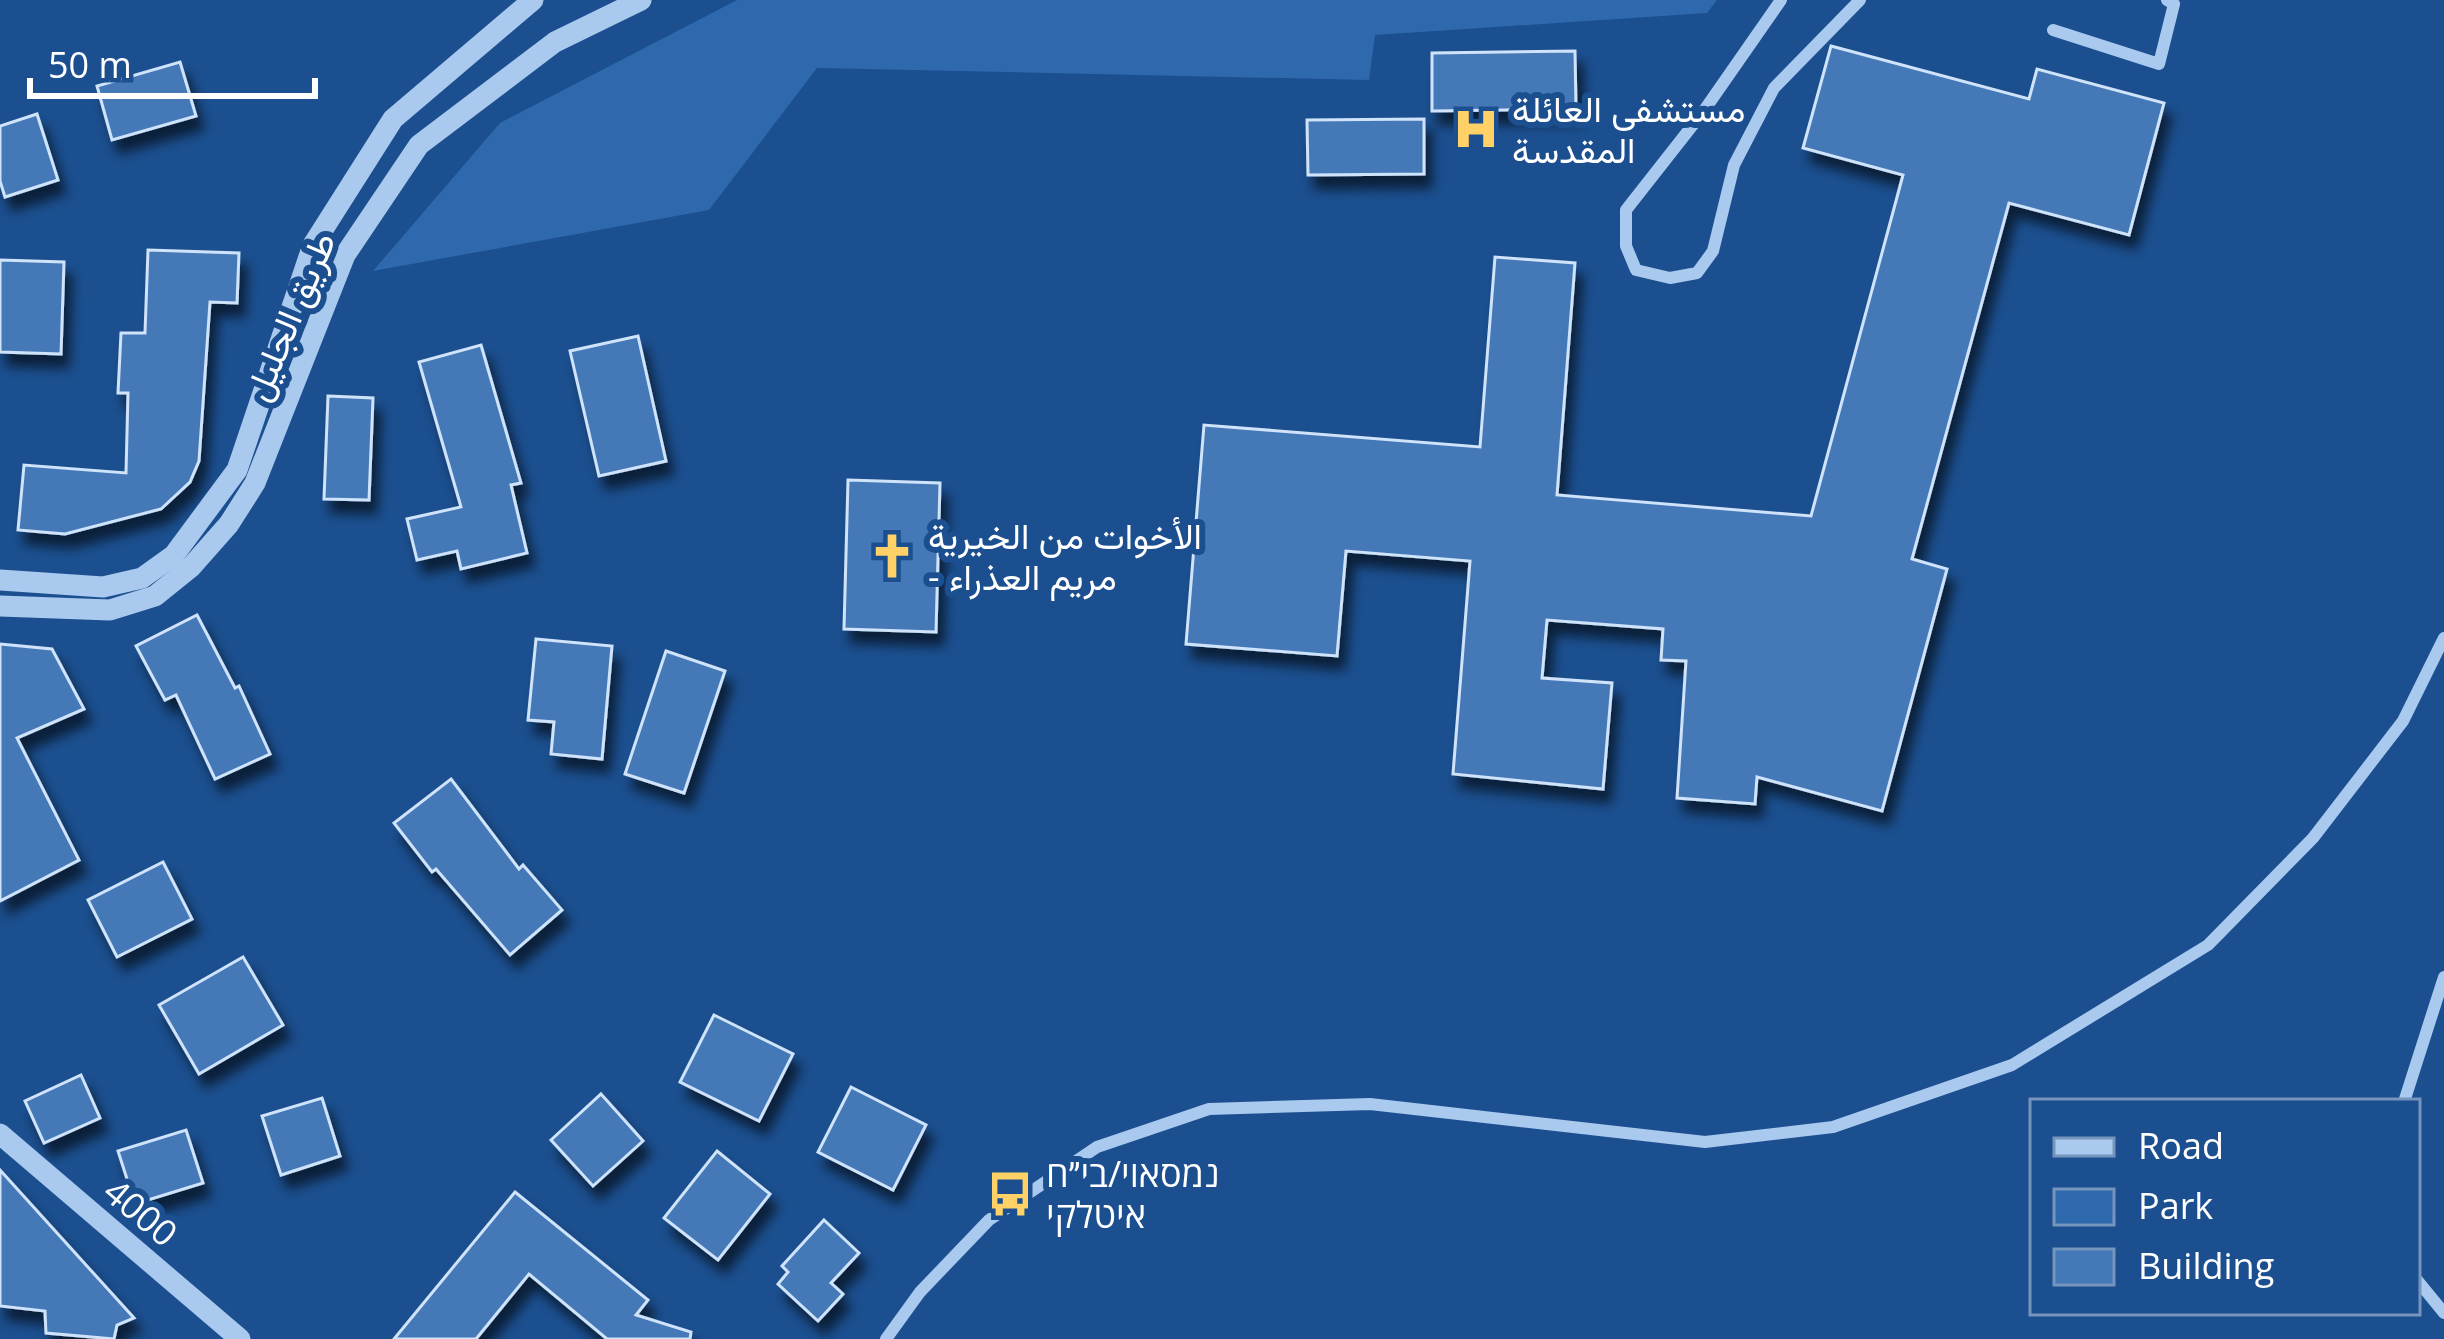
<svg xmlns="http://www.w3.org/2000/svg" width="2444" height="1339" font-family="'Open Sans',Vazirmatn,Heebo,sans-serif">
<defs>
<filter id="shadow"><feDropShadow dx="7" dy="13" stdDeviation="6" flood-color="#0009"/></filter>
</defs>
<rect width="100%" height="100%" fill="#1b4f8f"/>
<path fill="#2e69ad" d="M737 0H1717L1707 13 1375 35 1369 80 817 68 709 210 373 271 500 123Z"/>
<g fill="#4478b7" stroke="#cfe3fa" stroke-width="3" filter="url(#shadow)">
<path d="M1831 46 2029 99 2037 69 2164 103 2129 235 2009 203 1912 559 1947 569 1882 811 1757 777 1755 804 1677 798 1686 661 1661 660 1663 629 1547 620 1542 678 1612 683 1603 789 1453 774 1470 561 1346 551 1337 656 1186 644 1204 425 1480 447 1495 257 1575 263 1557 495 1811 516 1903 175 1803 148Z"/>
<path d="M1575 51 1576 109 1432 111V53Z"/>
<path d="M180 62 196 116 112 140 97 86Z"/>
<path d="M37 114 58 180 5 197 0 181V126Z"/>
<path d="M1424 119V174L1308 175 1307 120Z"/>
<path d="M148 250 239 253 237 303 210 302 199 461 190 482 161 509 65 534 18 530 24 465 126 473 128 393H118L121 333H145Z"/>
<path d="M0 260 64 262 61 354 0 352Z"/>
<path d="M638 336 666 461 599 476 570 351Z"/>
<path d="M481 345 521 483 511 485 527 553 461 569 457 551 417 560 407 519 461 507 419 362Z"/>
<path d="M328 396 373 398 369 500 324 499Z"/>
<path d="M848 480 940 483 936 632 844 629Z"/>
<path d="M197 615 235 688 239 686 270 754 215 779 176 695 165 700 136 646Z"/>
<path d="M536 639 612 646 602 759 551 754 554 722 528 720Z"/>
<path d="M0 644 52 649 84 709 17 738 79 860 0 901Z"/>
<path d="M666 651 725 671 684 793 625 774Z"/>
<path d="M451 779 519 869 523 865 562 910 510 955 436 869 432 872 394 823Z"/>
<path d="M163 862 192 919 117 957 88 900Z"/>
<path d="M243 957 283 1025 199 1074 159 1005Z"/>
<path d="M714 1015 793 1054 759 1121 680 1082Z"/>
<path d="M81 1075 100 1118 44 1143 25 1101Z"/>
<path d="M851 1087 926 1125 893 1190 818 1152Z"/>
<path d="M601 1094 643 1141 593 1186 551 1140Z"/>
<path d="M322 1098 340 1156 281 1175 262 1116Z"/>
<path d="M186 1130 203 1183 135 1204 118 1151Z"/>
<path d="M717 1151 770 1194 718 1260 664 1218Z"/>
<path d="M0 1170 134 1318 117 1325 114 1339 46 1333 45 1311 0 1306Z"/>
<path d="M515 1192 648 1300 636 1315 691 1332 690 1339H607L529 1274 476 1339H394Z"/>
<path d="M824 1220 859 1253 831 1283 843 1294 818 1321 778 1284 788 1272 782 1266Z"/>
</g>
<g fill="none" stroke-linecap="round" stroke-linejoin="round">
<g stroke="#a9c9ee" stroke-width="12">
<path d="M1781 0 1703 112 1626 210V246L1636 270 1670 278 1697 273 1713 251 1734 165 1774 88 1860 0"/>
<path d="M2053 30 2159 64 2174 4 2167 0"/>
<path d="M2404 1102 2444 977"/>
<path d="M2417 1280 2444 1313"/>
<path d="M886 1339 920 1292 989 1220 1097 1147 1209 1109 1370 1104 1705 1142 1833 1127 2012 1065 2208 945 2313 838 2403 721 2444 638"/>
</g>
<g stroke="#a9c9ee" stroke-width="21">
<path d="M0 580 103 587 142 578 174 555 237 470 313 245 393 119 533 0"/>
<path d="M0 606 110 610 155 596 191 567 229 524 255 483 345 255 419 145 555 42 641 0"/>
<path d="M0 1134 240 1339"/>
</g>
</g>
<defs>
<g id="hospital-bare" transform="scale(3.6)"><path d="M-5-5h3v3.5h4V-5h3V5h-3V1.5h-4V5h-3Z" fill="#ffd166" stroke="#1b4f8f" stroke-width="2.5" paint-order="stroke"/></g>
<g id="church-bare" transform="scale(3.6)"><path d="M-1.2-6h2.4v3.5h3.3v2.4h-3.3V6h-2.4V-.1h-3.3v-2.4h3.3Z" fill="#ffd166" stroke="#1b4f8f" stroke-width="2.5" paint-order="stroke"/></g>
<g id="bus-bare" transform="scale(3.6)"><path d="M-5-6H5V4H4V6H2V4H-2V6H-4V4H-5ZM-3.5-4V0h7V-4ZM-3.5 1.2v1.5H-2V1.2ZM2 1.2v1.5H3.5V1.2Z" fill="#ffd166" stroke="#1b4f8f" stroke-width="2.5" paint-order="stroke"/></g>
</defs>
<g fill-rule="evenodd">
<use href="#hospital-bare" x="1476" y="129"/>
<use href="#church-bare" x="892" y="556"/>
<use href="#bus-bare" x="1010" y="1194"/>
</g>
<g text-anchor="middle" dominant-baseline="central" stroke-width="12" stroke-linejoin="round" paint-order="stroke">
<g font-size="36" fill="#fff" stroke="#1b4f8f" text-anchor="start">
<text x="1512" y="108">مستشفى العائلة<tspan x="1512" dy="41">المقدسة</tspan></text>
<text x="928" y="535">الأخوات من الخيرية<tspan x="928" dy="41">- مريم العذراء</tspan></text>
<text x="1046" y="1173">נמסאוי/בי״ח<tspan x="1046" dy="41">איטלקי</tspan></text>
</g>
<g font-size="36" fill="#fff" stroke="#1b4f8f">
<text transform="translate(289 316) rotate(-67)">طريق الجليل</text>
<text transform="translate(141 1212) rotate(40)">4000</text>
</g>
</g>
<rect x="2030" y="1099" width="390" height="216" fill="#1b4f8f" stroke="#7695bc" stroke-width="3"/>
<rect x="2054" y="1138" width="60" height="18" fill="#a9c9ee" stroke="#7695bc" stroke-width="3"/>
<text x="2138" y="1159" font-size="36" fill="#ffffff">Road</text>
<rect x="2054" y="1189" width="60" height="36" fill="#2e69ad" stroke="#7695bc" stroke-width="3"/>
<text x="2138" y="1219" font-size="36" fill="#ffffff">Park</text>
<rect x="2054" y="1249" width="60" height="36" fill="#4478b7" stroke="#7695bc" stroke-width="3"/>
<text x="2138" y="1279" font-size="36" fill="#ffffff">Building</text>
<path d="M30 78v18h285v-18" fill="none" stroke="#ffffff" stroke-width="6"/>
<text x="48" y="78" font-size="36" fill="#ffffff" stroke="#1b4f8f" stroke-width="9" paint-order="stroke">50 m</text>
</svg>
